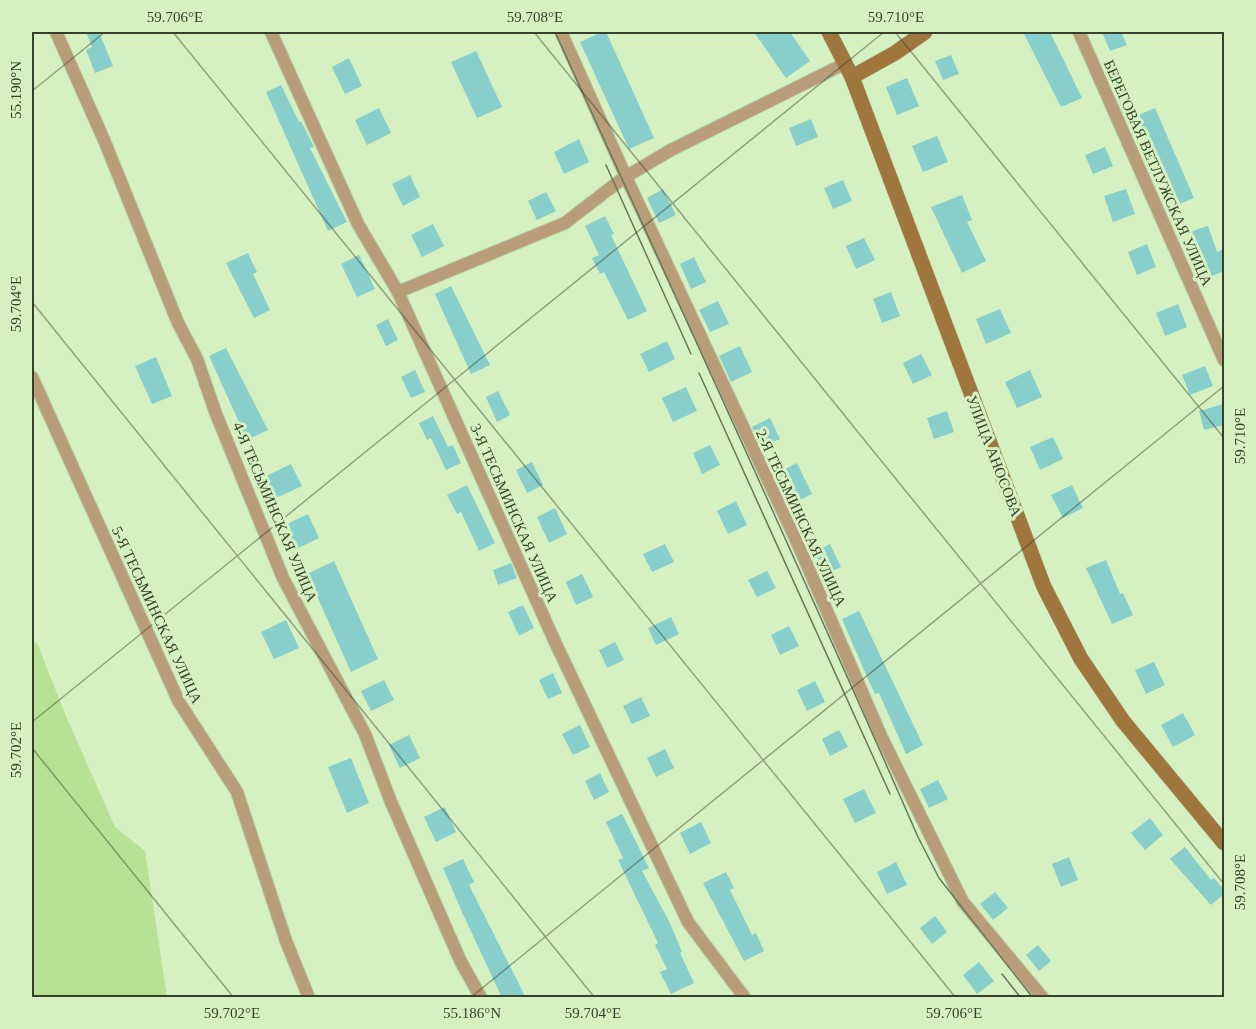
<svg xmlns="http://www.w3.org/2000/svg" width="1256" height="1029" font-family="'Times New Roman',serif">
<rect width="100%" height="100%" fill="#d6f1c1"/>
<path fill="#b7e295" d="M37 643 66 716 115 827 145 851 167 997H32V644Z"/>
<g fill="#88ceca">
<path d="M86 32H99L113 66 95 73 86 50 92 47Z"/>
<path d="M602 32H606L654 138 629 149 580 42Z"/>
<path d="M754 32H790L810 61 786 78Z"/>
<path d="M1023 32H1050L1082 98 1061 107Z"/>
<path d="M1102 32H1121L1127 45 1110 51Z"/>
<path d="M476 51 502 107 477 118 451 62Z"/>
<path d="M951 55 959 74 943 80 935 61Z"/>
<path d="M349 58 362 86 345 94 332 67Z"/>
<path d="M907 78 919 106 897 115 886 87Z"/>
<path d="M281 85 299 122 301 121 314 147 310 148 347 222 328 231 266 92Z"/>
<path d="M379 108 391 133 367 145 355 120Z"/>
<path d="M1155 108 1194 198 1177 205 1136 116Z"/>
<path d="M811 119 818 137 796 146 789 128Z"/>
<path d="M937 136 948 162 923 172 912 146Z"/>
<path d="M579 139 589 162 564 174 554 152Z"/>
<path d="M1105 147 1113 166 1093 174 1085 155Z"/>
<path d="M410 175 420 197 403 206 392 184Z"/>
<path d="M843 180 852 201 833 209 824 188Z"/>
<path d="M663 189 676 215 659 223 647 198Z"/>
<path d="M1126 189 1135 214 1113 222 1104 196Z"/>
<path d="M546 192 556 211 537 220 528 201Z"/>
<path d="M962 195 972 220 967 222 986 261 962 273 931 207Z"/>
<path d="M605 216 614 234 611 235 647 311 628 320 604 272 600 274 592 258 599 255 585 226Z"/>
<path d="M433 224 444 246 422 257 411 235Z"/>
<path d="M1208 226 1217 252 1224 249V271L1209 277 1198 248 1195 249 1189 232Z"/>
<path d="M864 238 875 260 856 269 846 246Z"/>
<path d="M1147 244 1156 267 1137 275 1128 252Z"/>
<path d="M248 253 257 272 253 274 270 310 254 318 226 263Z"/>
<path d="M359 255 375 289 357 297 341 264Z"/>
<path d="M694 257 706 282 691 289 680 264Z"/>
<path d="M451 286 490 365 471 374 435 294Z"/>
<path d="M891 292 900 316 882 323 873 299Z"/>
<path d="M718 301 729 324 710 332 699 310Z"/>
<path d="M1178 304 1187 327 1165 336 1156 313Z"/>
<path d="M1000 309 1011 333 986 344 976 319Z"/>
<path d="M388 319 398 340 386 346 376 325Z"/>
<path d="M667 341 675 359 649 372 640 354Z"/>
<path d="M740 346 752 372 731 382 719 356Z"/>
<path d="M226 348 268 430 247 440 209 356Z"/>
<path d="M921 354 932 375 913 384 903 363Z"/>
<path d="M156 357 172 396 152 404 135 366Z"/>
<path d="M1205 366 1213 386 1190 395 1182 375Z"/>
<path d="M415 370 425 392 411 398 401 377Z"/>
<path d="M1030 370 1042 397 1017 408 1005 382Z"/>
<path d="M686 387 697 411 673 422 662 398Z"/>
<path d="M498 391 510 415 497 422 486 397Z"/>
<path d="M1224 404V425L1204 430 1199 411Z"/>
<path d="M947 411 954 432 934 439 927 418Z"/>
<path d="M433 416 448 447 453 445 461 463 446 470 431 438 427 440 419 423Z"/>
<path d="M770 418 780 439 762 447 752 427Z"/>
<path d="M1053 437 1063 459 1040 470 1030 447Z"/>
<path d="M710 445 720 465 702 474 693 453Z"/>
<path d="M532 462 543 485 527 493 516 470Z"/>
<path d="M797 463 812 494 790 505 775 474Z"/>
<path d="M291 464 302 486 274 499 264 477Z"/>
<path d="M467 485 495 543 479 551 461 512 457 514 447 495Z"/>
<path d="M1072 485 1083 508 1063 518 1051 495Z"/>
<path d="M736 501 747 525 728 534 717 511Z"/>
<path d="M555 508 567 534 549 543 537 517Z"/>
<path d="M308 514 319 538 296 549 285 525Z"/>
<path d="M665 544 674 562 652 572 643 554Z"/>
<path d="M830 544 841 567 825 575 814 552Z"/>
<path d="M1106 560 1120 594 1123 593 1133 615 1112 624 1086 568Z"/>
<path d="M334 561 378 659 351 672 307 574Z"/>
<path d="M511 563 517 578 498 585 493 570Z"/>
<path d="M767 571 776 588 757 597 748 580Z"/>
<path d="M582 574 593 597 576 605 566 582Z"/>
<path d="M523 605 534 628 519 636 508 612Z"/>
<path d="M859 611 923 745 906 754 879 693 875 694 867 677 842 619Z"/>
<path d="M671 617 679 634 656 645 648 628Z"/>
<path d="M286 620 299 648 274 659 261 632Z"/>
<path d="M789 626 799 646 780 655 771 635Z"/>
<path d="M615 642 624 660 607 668 599 650Z"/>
<path d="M1154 662 1165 685 1146 694 1135 670Z"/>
<path d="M553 673 562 693 548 699 539 680Z"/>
<path d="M384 680 394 700 371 711 361 691Z"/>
<path d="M815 681 825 702 807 711 797 690Z"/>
<path d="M641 697 650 716 632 724 623 706Z"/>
<path d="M1183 713 1195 735 1173 747 1161 725Z"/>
<path d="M580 725 590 747 573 755 562 734Z"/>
<path d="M839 730 848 747 830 756 822 739Z"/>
<path d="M409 735 420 758 400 768 389 745Z"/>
<path d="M665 749 674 768 656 777 647 758Z"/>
<path d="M351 758 369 803 347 813 328 767Z"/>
<path d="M600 773 609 792 594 800 585 781Z"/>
<path d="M938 780 948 799 929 808 920 789Z"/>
<path d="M864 789 876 813 855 823 843 799Z"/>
<path d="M445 807 456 832 436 842 424 817Z"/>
<path d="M622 814 649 868 642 871 670 923 682 952 680 953 694 983 671 994 660 972 667 969 655 945 658 943 618 860 623 858 606 822Z"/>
<path d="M1150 818 1163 835 1145 850 1131 833Z"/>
<path d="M701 822 711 843 690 854 680 833Z"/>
<path d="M1185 847 1211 880 1214 878 1224 890V894L1211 905 1170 859Z"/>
<path d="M1069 857 1078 880 1061 887 1052 864Z"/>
<path d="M463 859 474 882 469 885 526 998H502L462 912 443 868Z"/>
<path d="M896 862 907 885 887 894 877 872Z"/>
<path d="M726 872 734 888 730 890 752 935 756 933 764 951 744 961 703 883Z"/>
<path d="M995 892 1008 908 993 920 980 904Z"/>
<path d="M935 916 947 932 932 944 920 928Z"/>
<path d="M1038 945 1051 961 1039 971 1026 955Z"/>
<path d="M979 962 994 981 977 994 963 975Z"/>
</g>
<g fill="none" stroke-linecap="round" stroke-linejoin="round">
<g stroke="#b6cea3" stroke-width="14">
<g id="street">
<path d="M56 32 104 140 178 323 197 359 216 414 283 578 365 734 391 802 460 960 481 998"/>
<path d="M271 32 358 224 398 292 555 642 688 922 745 998"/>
<path d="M561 32 626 177 797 542 881 736 963 902 1043 998"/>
<path d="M1079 32 1224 360"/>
<path d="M398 292 565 223 622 179 671 150 846 63"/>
<path d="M32 377 179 702 237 792 286 941 309 998"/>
</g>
</g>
<g stroke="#b6cea3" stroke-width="16">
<g id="secondary">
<path d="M829 32 852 77 1044 587 1081 659 1123 721 1224 843"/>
<path d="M852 77 895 53 925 32"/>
</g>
</g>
<use href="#street" stroke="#b99c78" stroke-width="12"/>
<use href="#secondary" stroke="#a0763f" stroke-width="15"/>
<g stroke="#68775b" stroke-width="1.5">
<path d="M555 32C677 300 800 567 918 837L939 878 1033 998"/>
<path d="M606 165 691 354"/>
<path d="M699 373 890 794"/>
<path d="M1002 974 1021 998"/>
</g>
</g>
<path fill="none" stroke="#36402d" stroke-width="1.5" stroke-opacity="0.45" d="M173 32 956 998M534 32 1224 884M895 32 1224 438M32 91 105 32M32 302 595 998M32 722 884 32M32 748 234 998M470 998 1224 386"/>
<g text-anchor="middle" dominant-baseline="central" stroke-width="6" stroke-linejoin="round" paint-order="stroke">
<g font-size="15" fill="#36402d" stroke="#d6f1c1">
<text transform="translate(1158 173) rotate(66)">БЕРЕГОВАЯ ВЕТЛУЖСКАЯ УЛИЦА</text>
<text transform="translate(994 456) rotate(69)">УЛИЦА АНОСОВА</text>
<text transform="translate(275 512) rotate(67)">4-Я ТЕСЬМИНСКАЯ УЛИЦА</text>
<text transform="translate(514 513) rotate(66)">3-Я ТЕСЬМИНСКАЯ УЛИЦА</text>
<text transform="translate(801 518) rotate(65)">2-Я ТЕСЬМИНСКАЯ УЛИЦА</text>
<text transform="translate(157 615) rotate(65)">5-Я ТЕСЬМИНСКАЯ УЛИЦА</text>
</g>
</g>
<rect width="1256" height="1029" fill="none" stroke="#d6f1c1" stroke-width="66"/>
<rect x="33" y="33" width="1190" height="963" fill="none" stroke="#36402d" stroke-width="2"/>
<g font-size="15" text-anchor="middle" fill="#36402d">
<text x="175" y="22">59.706°E</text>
<text x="535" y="22">59.708°E</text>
<text x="896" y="22">59.710°E</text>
<text transform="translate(16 90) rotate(-90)" y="5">55.190°N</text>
<text transform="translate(16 304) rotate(-90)" y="5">59.704°E</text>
<text transform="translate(1240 436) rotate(-90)" y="5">59.710°E</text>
<text transform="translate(16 750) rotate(-90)" y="5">59.702°E</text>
<text transform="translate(1240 882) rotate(-90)" y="5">59.708°E</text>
<text x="232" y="1018">59.702°E</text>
<text x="472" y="1018">55.186°N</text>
<text x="593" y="1018">59.704°E</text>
<text x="954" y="1018">59.706°E</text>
</g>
</svg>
